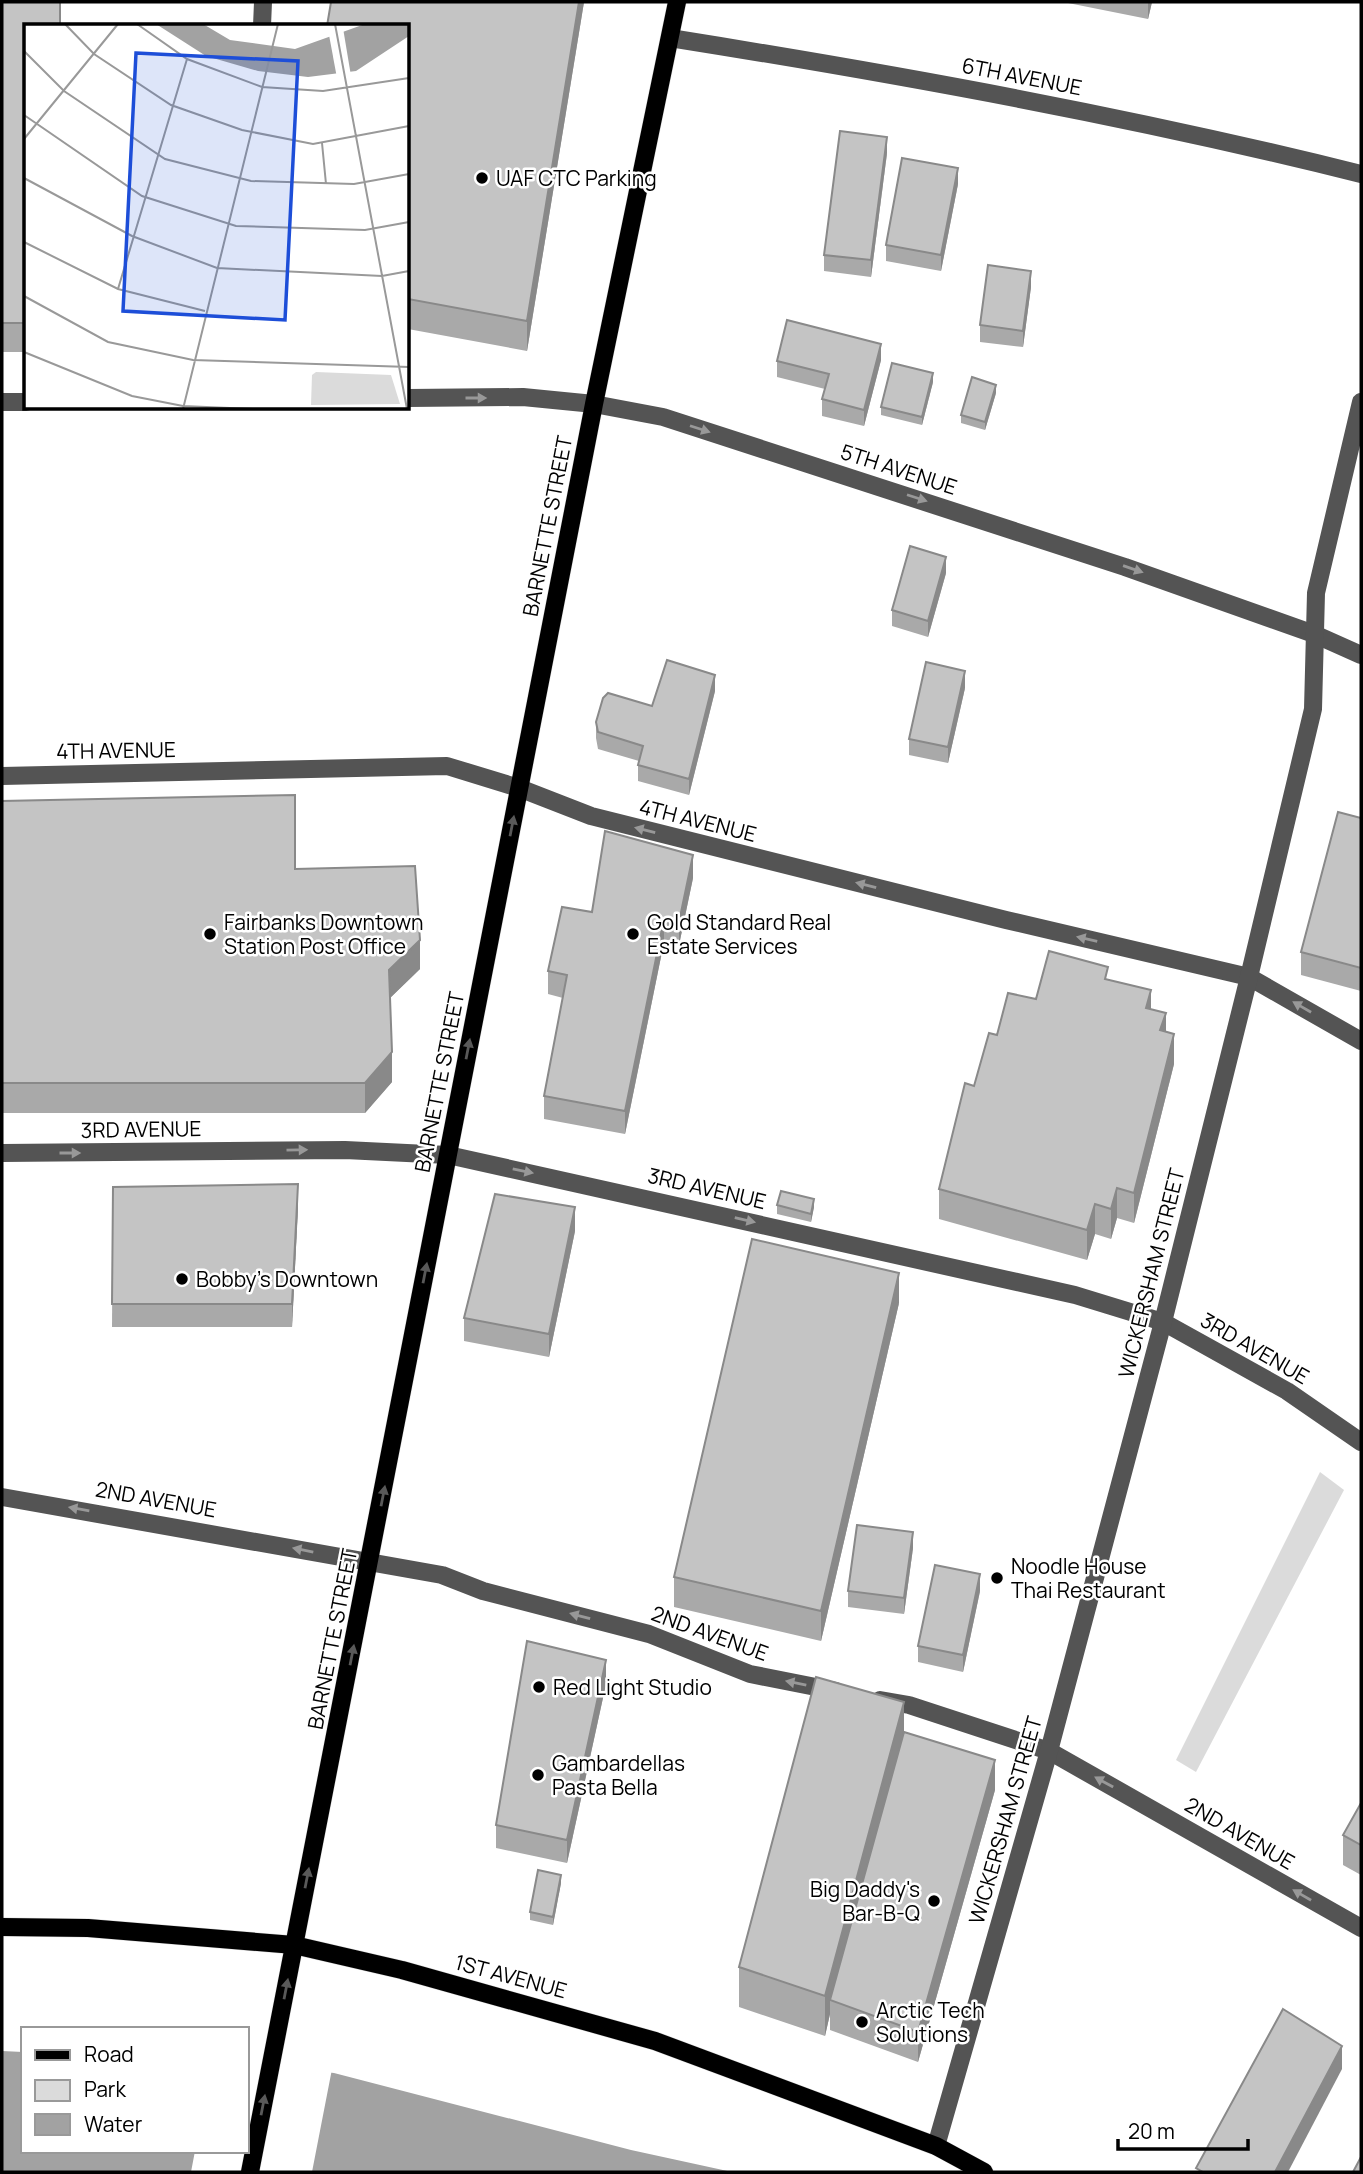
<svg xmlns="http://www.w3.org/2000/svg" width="1363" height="2174" font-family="Manrope,sans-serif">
<rect width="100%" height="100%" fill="#fff"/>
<path fill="#dbdbdb" d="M1320 1472 1344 1490 1196 1772 1176 1760Z"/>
<path fill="#a2a2a2" d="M2 2051 23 2052V2151H247V2063L334 2073 631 2150 732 2172H2Z"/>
<path fill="#fff" d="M247 2060 332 2069 312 2172H191L195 2151H247Z"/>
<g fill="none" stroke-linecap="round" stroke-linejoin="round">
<g stroke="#dbdbdb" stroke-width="19">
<g id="major">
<path d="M2 1927 88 1928 294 1945 402 1970 655 2041 936 2146 984 2172"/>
<path d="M250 2172 594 404 677 2"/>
</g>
</g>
<g stroke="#545454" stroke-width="18">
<path d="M262 26 263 2"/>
<path d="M670 38C902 75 1133 117 1361 174"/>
<path d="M408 398 523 397 594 404 663 417 1125 567 1314 634 1361 655"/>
<path d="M2 402H26"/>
<path d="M2 776 447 766 519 788 591 816 1006 920 1249 977 1361 1041"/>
<path d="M2 1153 345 1150 448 1155 1075 1295 1163 1322 1287 1391 1361 1442"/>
<path d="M2 1497 442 1575 483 1591 649 1634 750 1674 836 1691"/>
<path d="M880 1700 909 1705 1049 1751 1361 1928"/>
<path d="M936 2146 1049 1751 1163 1322 1249 977 1313 709 1316 593 1361 402"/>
</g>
<use href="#major" stroke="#000" stroke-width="18"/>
</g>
<g fill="#a9a9a9">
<path d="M2 2 26 26V352H2Z"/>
<path d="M331 2H584L527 351 408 329V26Z"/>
<path d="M1063 2H1152L1148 19Z"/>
<path d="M887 153 871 277 824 271V255Z"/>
<path d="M958 184 941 271 886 261V245Z"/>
<path d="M1031 287 1023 347 980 342V325Z"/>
<path d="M881 360 864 426 822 416V399L825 389 777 377V361Z"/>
<path d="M933 382 922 425 881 415V407Z"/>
<path d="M996 393 985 430 961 423V415Z"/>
<path d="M946 573 928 637 892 626V610Z"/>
<path d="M965 688 948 763 909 755V739Z"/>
<path d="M715 691 689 795 638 781V765L639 761 598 749 596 738V722Z"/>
<path d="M2 801 295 869 420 969 390 998 392 1082 365 1113H2Z"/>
<path d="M1361 818V991L1301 975V952Z"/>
<path d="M693 878 679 945 664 942 625 1134 544 1119V1096L563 998 548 994V971L592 912Z"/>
<path d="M1108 980 1151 1009 1166 1032 1174 1064 1134 1223 1117 1218 1111 1239 1095 1234 1087 1260 939 1219V1189L974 1086 1036 999Z"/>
<path d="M113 1187 298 1208 292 1327H112Z"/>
<path d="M777 1205 814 1207 811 1222 777 1214Z"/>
<path d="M575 1231 549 1357 464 1341V1318Z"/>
<path d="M899 1303 821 1641 674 1607V1577Z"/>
<path d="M913 1548 904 1614 848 1607V1591Z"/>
<path d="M980 1591 963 1672 918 1662V1646Z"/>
<path d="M606 1684 567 1863 496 1848V1825Z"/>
<path d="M904 1733 995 1790 918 2062 830 2030V2014L825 2036 739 2007V1967Z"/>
<path d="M1361 1803V1875L1343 1865V1835Z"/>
<path d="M561 1883 553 1925 530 1920V1912Z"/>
</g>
<g fill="#898989">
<path d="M579 2H584L527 351V321Z"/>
<path d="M1148 2H1152L1148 19Z"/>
<path d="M887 137V153L871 277V260Z"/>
<path d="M958 168V184L941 271V255Z"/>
<path d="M1031 271V287L1023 347V331Z"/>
<path d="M881 344V360L864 426V410Z"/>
<path d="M933 373V382L922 425V417Z"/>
<path d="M996 385V393L985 430V422Z"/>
<path d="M946 557V573L928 637V621Z"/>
<path d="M965 671V688L948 763V747Z"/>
<path d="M715 675V691L689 795V779Z"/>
<path d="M693 855V878L679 945V922Z"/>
<path d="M664 919V942L625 1134V1111Z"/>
<path d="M420 940V969L389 999V970Z"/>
<path d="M1151 990V1020L1146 1008Z"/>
<path d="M1166 1013V1042L1160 1030Z"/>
<path d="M1174 1034V1064L1134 1223V1193Z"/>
<path d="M392 1052V1082L365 1113V1083Z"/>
<path d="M298 1184V1208L292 1327V1304Z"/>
<path d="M1117 1188V1218L1111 1239V1209Z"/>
<path d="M814 1199V1207L811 1222V1214Z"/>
<path d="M1095 1204V1234L1087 1260V1230Z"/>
<path d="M575 1207V1231L549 1357V1334Z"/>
<path d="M899 1273V1303L821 1641V1611Z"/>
<path d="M913 1532V1548L904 1614V1598Z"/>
<path d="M980 1574V1591L963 1672V1655Z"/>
<path d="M606 1660V1684L567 1863V1840Z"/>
<path d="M904 1702V1742L830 2000V2014L825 2036V1996Z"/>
<path d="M995 1760V1790L918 2062V2032Z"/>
<path d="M561 1875V1883L553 1925V1917Z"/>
<path d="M1342 2046V2069L1288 2172H1275Z"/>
</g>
<g fill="#c4c4c4" stroke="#898989" stroke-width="2">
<path d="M2 2H60V26H26V323H2Z"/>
<path d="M331 2H579L527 321 408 299V26H327Z"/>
<path d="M840 131 887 137 871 260 824 255Z"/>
<path d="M902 158 958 168 941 255 886 245Z"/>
<path d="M988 265 1031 271 1023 331 980 325Z"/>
<path d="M787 320 881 344 864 410 822 399 829 374 777 361Z"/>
<path d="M892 363 933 373 922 417 881 407Z"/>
<path d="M972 377 996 385 985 422 961 415Z"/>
<path d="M910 546 946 557 928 621 892 610Z"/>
<path d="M667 660 715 675 689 779 638 765 643 746 598 732 596 722 603 698 608 693 652 706Z"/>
<path d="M926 662 965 671 948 747 909 739Z"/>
<path d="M295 795V869L415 866 420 940 389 970 392 1052 365 1083H2V801Z"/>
<path d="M1338 812 1361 818V968L1301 952Z"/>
<path d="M605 831 693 855 679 922 664 919 625 1111 544 1096 567 975 548 971 562 907 592 912Z"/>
<path d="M1049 951 1108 967 1105 979 1151 990 1146 1008 1166 1013 1160 1030 1174 1034 1134 1193 1117 1188 1111 1209 1095 1204 1087 1230 939 1189 965 1083 974 1086 989 1033 997 1035 1008 993 1036 999Z"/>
<path d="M298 1184 292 1304H112L113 1187Z"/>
<path d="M781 1191 814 1199 811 1214 777 1205Z"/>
<path d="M495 1194 575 1207 549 1334 464 1318Z"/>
<path d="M752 1239 899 1273 821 1611 674 1577Z"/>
<path d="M857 1525 913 1532 904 1598 848 1591Z"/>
<path d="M935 1565 980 1574 963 1655 918 1646Z"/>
<path d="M527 1641 606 1660 567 1840 496 1825Z"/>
<path d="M816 1677 904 1702 825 1996 739 1967Z"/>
<path d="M904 1732 995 1760 918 2032 830 2000Z"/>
<path d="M1361 1803V1845L1343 1835Z"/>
<path d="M538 1870 561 1875 553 1917 530 1912Z"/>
<path d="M1283 2009 1342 2046 1275 2172H1203L1196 2168Z"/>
<path d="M1361 2157V2172H1353Z"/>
</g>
<defs><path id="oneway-solid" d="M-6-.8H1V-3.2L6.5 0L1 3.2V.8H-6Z" transform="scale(1.75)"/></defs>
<g fill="#989898">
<use href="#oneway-solid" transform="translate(476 398)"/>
<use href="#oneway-solid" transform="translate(700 429) rotate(18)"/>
<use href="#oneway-solid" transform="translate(917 498) rotate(18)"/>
<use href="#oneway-solid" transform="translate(1133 569) rotate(19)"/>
<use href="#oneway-solid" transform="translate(645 830) rotate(-166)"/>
<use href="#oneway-solid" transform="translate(866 885) rotate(-166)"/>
<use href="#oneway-solid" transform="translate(1087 939) rotate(-167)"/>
<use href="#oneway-solid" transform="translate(1302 1007) rotate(-150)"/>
<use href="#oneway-solid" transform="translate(297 1150) rotate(-1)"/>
<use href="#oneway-solid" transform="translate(70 1153)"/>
<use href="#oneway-solid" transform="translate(523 1171) rotate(12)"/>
<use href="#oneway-solid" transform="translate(745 1220) rotate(13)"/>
<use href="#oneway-solid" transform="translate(79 1509) rotate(-170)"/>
<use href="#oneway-solid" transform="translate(303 1550) rotate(-169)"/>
<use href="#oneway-solid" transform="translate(580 1616) rotate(-165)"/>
<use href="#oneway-solid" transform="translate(796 1683) rotate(-169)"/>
<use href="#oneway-solid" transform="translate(1104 1782) rotate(-151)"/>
<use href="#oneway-solid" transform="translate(1302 1895) rotate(-150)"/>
</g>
<g fill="#595959">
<use href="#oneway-solid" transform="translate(512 826) rotate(-79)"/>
<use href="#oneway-solid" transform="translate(468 1049) rotate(-79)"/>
<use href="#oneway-solid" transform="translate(425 1273) rotate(-79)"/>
<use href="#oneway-solid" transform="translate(383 1496) rotate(-79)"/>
<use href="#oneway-solid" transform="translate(352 1655) rotate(-79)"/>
<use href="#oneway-solid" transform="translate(307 1878) rotate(-79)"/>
<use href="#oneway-solid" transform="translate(286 1989) rotate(-79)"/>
<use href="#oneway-solid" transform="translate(263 2105) rotate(-79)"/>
</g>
<g fill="#000" stroke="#fff" stroke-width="2.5">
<circle cx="482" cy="178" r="7"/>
<circle cx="210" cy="934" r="7"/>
<circle cx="633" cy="934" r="7"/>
<circle cx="182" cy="1279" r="7"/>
<circle cx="997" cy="1578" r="7"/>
<circle cx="539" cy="1687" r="7"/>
<circle cx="538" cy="1775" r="7"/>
<circle cx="934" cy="1901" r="7"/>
<circle cx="862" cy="2022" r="7"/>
</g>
<g text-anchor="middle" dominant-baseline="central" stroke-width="5" stroke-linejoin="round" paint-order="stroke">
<g font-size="21" fill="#000" stroke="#fff">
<text transform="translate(1022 76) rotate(11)">6TH AVENUE</text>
<text transform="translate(899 469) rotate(18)">5TH AVENUE</text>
<text transform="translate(547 526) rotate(-79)">BARNETTE STREET</text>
<text transform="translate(116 750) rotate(-1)">4TH AVENUE</text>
<text transform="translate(698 820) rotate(14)">4TH AVENUE</text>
<text transform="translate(439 1082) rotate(-79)">BARNETTE STREET</text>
<text transform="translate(141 1129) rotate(-1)">3RD AVENUE</text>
<text transform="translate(707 1188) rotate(13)">3RD AVENUE</text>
<text transform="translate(1151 1273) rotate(-76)">WICKERSHAM STREET</text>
<text transform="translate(1255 1348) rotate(30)">3RD AVENUE</text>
<text transform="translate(156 1499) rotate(10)">2ND AVENUE</text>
<text transform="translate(710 1633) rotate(20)">2ND AVENUE</text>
<text transform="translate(332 1639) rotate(-79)">BARNETTE STREET</text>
<text transform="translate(1005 1820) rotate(-74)">WICKERSHAM STREET</text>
<text transform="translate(1240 1833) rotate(30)">2ND AVENUE</text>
<text transform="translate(511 1976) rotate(15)">1ST AVENUE</text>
</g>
<g font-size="21" fill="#000" stroke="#fff" text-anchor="start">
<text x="496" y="178">UAF CTC Parking</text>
<text x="224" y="922">Fairbanks Downtown<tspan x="224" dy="24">Station Post Office</tspan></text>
<text x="647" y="922">Gold Standard Real<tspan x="647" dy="24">Estate Services</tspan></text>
<text x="196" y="1279">Bobby's Downtown</text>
<text x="1011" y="1566">Noodle House<tspan x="1011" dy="24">Thai Restaurant</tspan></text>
<text x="553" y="1687">Red Light Studio</text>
<text x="552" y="1763">Gambardellas<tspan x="552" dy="24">Pasta Bella</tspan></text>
<text x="920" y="1889" text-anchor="end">Big Daddy's<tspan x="920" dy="24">Bar-B-Q</tspan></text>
<text x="876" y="2010">Arctic Tech<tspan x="876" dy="24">Solutions</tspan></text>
</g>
</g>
<g transform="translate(24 24)">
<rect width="385" height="385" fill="#fff"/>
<path d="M292 348 367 351 376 380 287 381 288 351Z" fill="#dbdbdb"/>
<path d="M132 0H179L206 16 271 25 341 0H385V12L332 47 284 53 234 47 182 32Z" fill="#a2a2a2"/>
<path d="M319 4 327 52 313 54 305 11Z" fill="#fff"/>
<path fill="none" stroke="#999" stroke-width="2" d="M41 0 70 30 147 81 218 106 289 120 385 102M113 0 163 35 238 63 299 67 385 54M311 0 383 385M0 27 40 67 141 135 227 157 330 160 385 150M0 91 118 172 212 202 341 206 385 198M0 115 94 0M298 119 302 160M0 154 108 212 193 244 358 252 385 247M0 218 94 265 181 287M94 265 163 35M0 272 84 318 169 336 385 343M0 328 108 372 159 382 229 385M159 385 254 0"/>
<path fill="#1d4ed8" fill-opacity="0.15" stroke="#1d4ed8" stroke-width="3.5" d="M112 29 274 37 261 296 99 287Z"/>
<rect width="385" height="385" fill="none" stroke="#000" stroke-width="3.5"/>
</g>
<rect width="1363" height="2174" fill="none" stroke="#000000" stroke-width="7"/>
<rect x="21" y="2027" width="228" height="126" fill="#ffffff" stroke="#999999" stroke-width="2"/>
<rect x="35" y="2050" width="35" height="10" fill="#000000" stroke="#999999" stroke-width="2"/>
<text x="84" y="2062" font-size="21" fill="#000000">Road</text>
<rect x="35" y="2080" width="35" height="21" fill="#dbdbdb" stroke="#999999" stroke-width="2"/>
<text x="84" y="2097" font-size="21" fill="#000000">Park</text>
<rect x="35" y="2114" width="35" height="21" fill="#a2a2a2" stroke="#999999" stroke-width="2"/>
<text x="84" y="2132" font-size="21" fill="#000000">Water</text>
<path d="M1118 2139v10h130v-10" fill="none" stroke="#000000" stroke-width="3.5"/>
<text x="1128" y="2139" font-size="21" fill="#000000" stroke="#ffffff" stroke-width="5" paint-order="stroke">20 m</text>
</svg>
